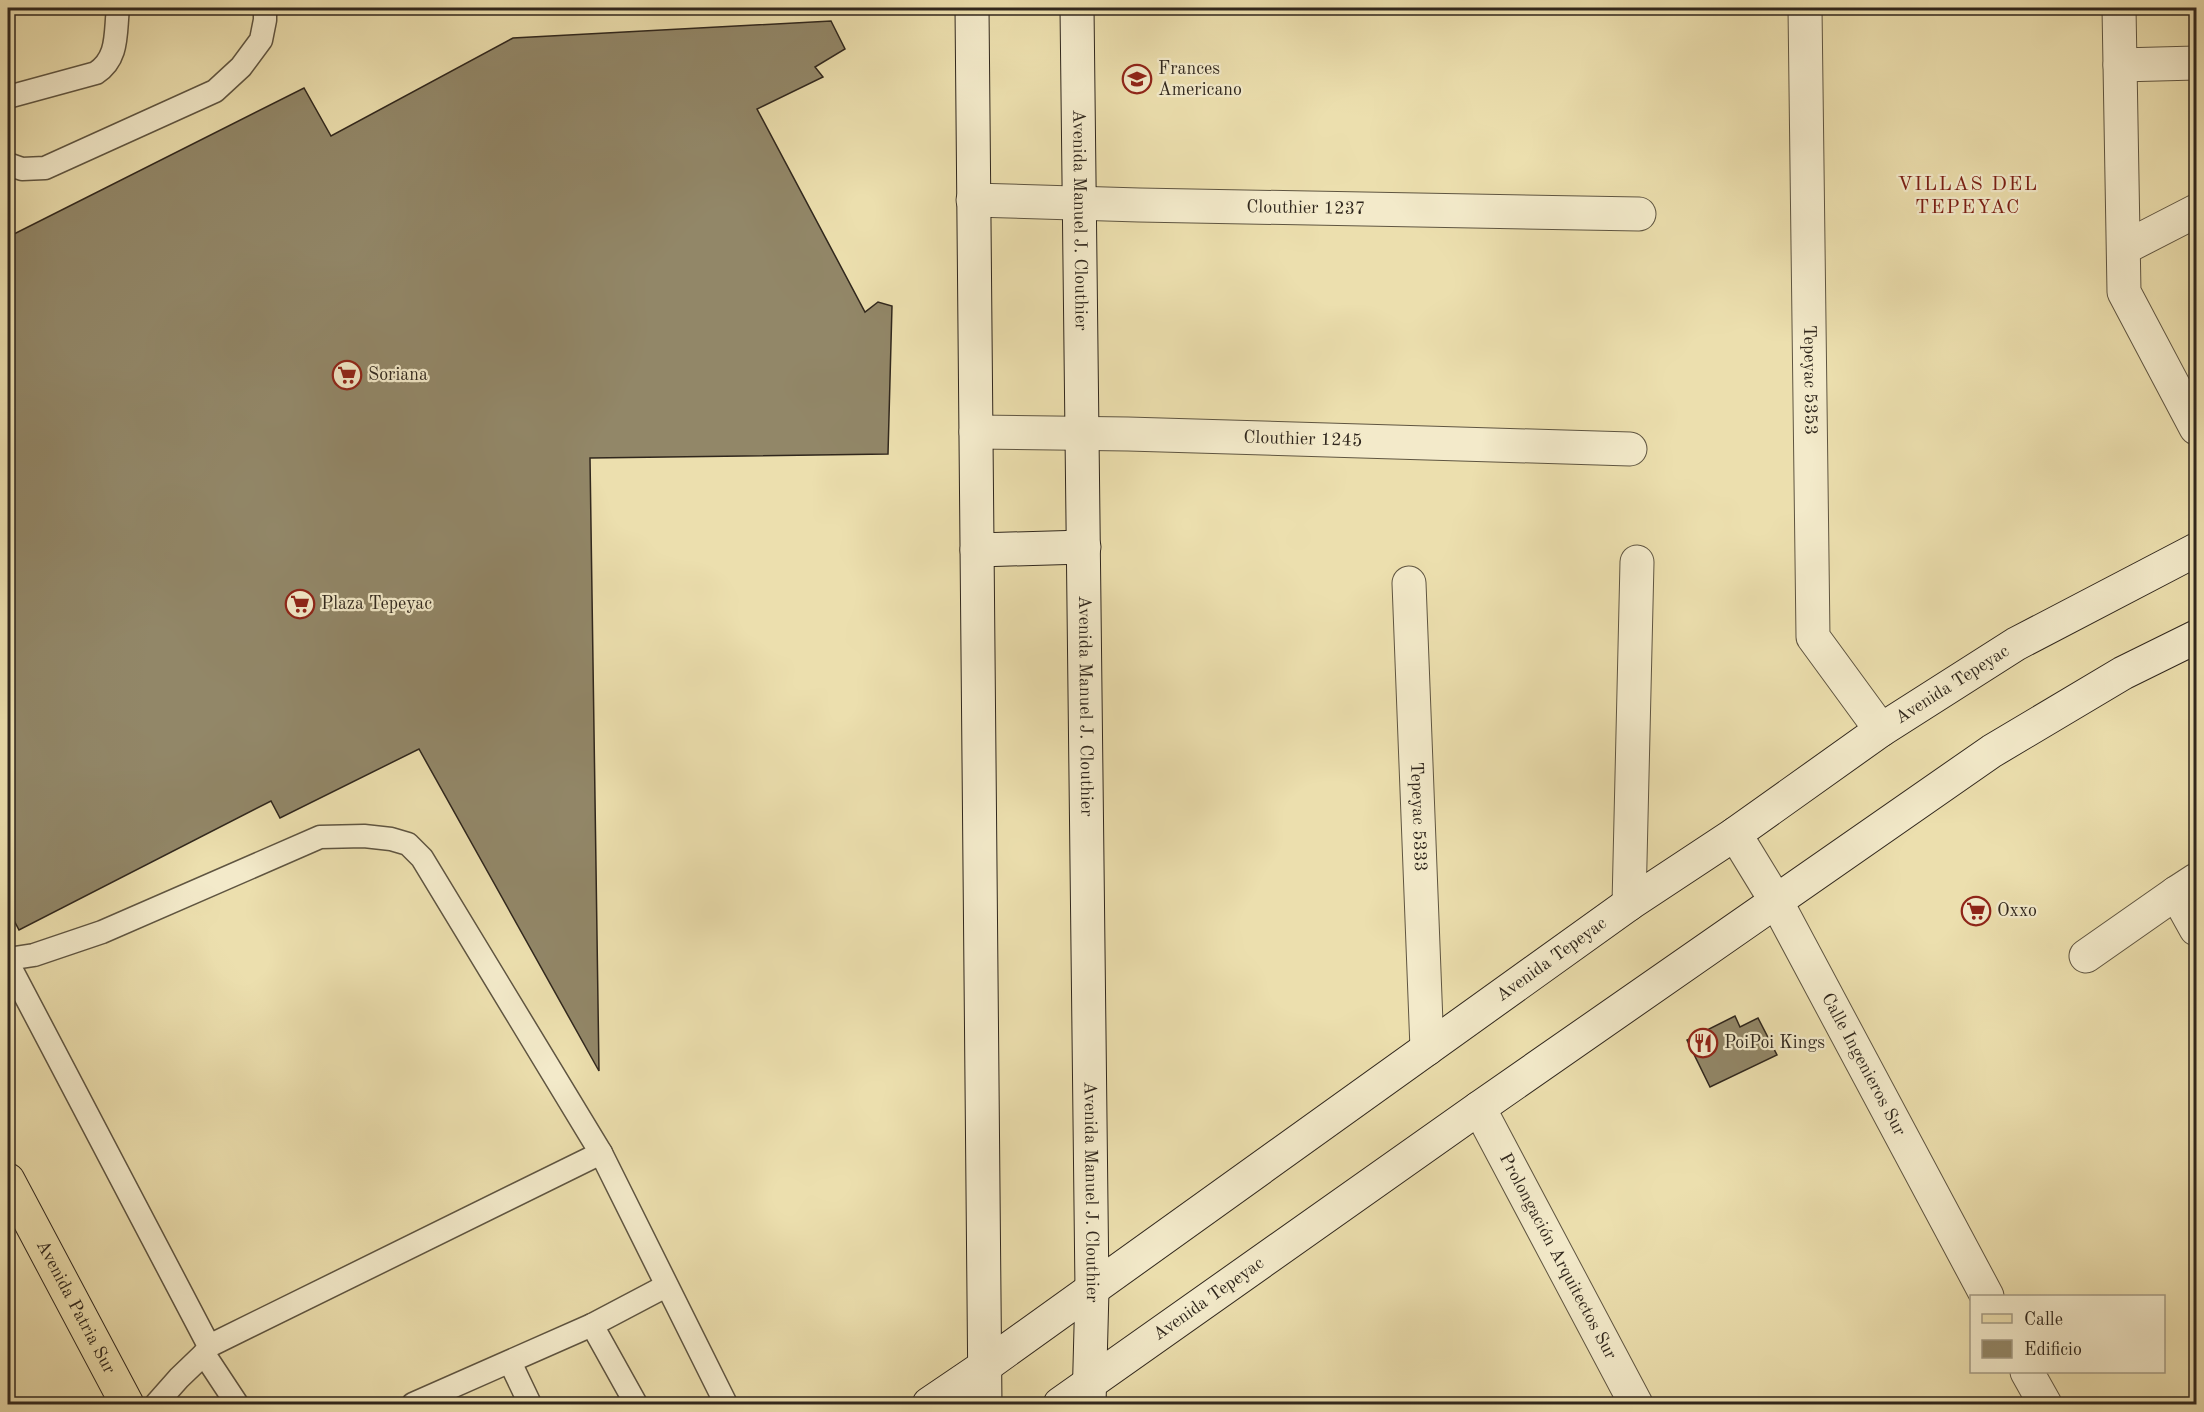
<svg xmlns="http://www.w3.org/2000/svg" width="2204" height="1412" font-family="'Old Standard TT',serif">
<rect width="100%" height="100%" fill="#ecdfae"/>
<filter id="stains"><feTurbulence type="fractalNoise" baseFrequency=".00333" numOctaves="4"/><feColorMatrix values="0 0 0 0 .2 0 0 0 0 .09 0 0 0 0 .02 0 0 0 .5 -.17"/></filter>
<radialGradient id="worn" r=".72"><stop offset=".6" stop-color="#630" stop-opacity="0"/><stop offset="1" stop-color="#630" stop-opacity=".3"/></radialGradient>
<g fill="#928768" stroke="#30271d" stroke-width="1.5">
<path d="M831 21 845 49 815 67 823 77 757 109 865 312 878 302 892 306 888 454 590 458 599 1071 419 749 280 818 271 801 19 930 8 909V237L304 88 331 136 513 38Z"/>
<path d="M1735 1016 1740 1027 1758 1018 1777 1055 1710 1087 1687 1040Z"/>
</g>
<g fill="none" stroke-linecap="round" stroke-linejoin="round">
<g stroke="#5f5541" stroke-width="25">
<g id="lane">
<path d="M8 97 96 73C119 58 115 33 118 8"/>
<path d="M8 164 22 169 45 168 215 91 241 67 261 40 265 20V8"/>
<path d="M8 959 34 955 102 932 320 837 364 836 391 839 408 844 422 858 601 1153 726 1404"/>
<path d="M8 963 209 1346 204 1354 179 1378 156 1404"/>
<path d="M592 1325 636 1404"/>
<path d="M209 1346 601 1153"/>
<path d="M204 1354 237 1404"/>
<path d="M510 1362 530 1404"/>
<path d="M413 1404 592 1325 666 1286"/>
</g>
</g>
<g stroke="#5f5541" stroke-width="35">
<g id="street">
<path id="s1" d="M1805 8 1813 637 1881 730"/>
<path d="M2119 8 2124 292 2196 428"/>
<path d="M2120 65 2196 63"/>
<path id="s2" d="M973 200 1139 205 1639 214"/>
<path d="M2124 248 2196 211"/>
<path id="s3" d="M976 432 1128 434 1630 449"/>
<path id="s4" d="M1409 583 1427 1049"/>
<path id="s5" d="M1735 834 1776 901 1987 1296"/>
<path d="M2176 893 2196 929"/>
<path d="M1629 904 1637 562"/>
<path d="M2086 956 2176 893 2196 880"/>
<path id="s6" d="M1479 1108 1636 1404"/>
<path d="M2027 1372 2045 1404"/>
</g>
</g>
<g stroke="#30271d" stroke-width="35">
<g id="secondary">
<path d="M972 8 985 1404"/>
<path id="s7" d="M1077 8 1092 1290 1089 1404"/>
<path d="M977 550 1084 547"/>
<path id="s8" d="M929 1404 985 1366 1629 904 1735 834 1881 730 2016 644 2196 550"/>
<path id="s9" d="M1060 1404 1479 1108 1992 751 2123 673 2196 637"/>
</g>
</g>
<g stroke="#30271d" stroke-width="35">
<g id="primary">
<path id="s10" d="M8 1180 127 1404"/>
</g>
</g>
<use href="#lane" stroke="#f3eaca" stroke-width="22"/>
<use href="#street" stroke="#f3eaca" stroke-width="33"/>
<use href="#secondary" stroke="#f3eaca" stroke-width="33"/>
<use href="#primary" stroke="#ecdfae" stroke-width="33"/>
</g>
<defs>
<g id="school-ring" transform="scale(1.5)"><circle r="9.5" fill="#f3eaca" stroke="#8f2418" stroke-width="1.5"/><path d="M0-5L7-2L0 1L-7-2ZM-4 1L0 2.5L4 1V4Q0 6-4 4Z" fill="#8f2418"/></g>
<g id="supermarket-ring" transform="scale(1.5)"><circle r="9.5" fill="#f3eaca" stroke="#8f2418" stroke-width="1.5"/><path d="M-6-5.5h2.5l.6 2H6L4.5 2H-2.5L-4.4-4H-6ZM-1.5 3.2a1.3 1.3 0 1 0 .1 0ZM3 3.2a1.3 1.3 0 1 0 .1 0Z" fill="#8f2418"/></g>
<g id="restaurant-ring" transform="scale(1.5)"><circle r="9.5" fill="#f3eaca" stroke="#8f2418" stroke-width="1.5"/><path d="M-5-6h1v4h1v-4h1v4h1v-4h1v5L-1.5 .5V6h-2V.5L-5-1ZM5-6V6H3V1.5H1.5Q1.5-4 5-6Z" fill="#8f2418"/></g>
</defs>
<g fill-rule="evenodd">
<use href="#school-ring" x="1137" y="79"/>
<use href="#supermarket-ring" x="347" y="375"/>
<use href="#supermarket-ring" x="300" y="604"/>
<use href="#supermarket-ring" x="1976" y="911"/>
<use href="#restaurant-ring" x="1703" y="1043"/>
</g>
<g text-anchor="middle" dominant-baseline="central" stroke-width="4.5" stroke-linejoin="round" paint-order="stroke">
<g font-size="18" fill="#30271d" stroke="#f3eaca" text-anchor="start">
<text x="1158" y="69">Frances<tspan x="1158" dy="21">Americano</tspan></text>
<text x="368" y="375">Soriana</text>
<text x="321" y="604">Plaza Tepeyac</text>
<text x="1997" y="911">Oxxo</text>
<text x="1724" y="1043">PoiPoi Kings</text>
</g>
<g font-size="18" fill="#30271d" stroke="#f3eaca">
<text stroke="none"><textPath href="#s2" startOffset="333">Clouthier 1237</textPath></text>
<text stroke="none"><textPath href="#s7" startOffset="212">Avenida Manuel J. Clouthier</textPath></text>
<text stroke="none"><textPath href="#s1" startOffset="372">Tepeyac 5353</textPath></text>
<text stroke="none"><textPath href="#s3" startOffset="327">Clouthier 1245</textPath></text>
<text stroke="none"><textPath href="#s8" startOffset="1251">Avenida Tepeyac</textPath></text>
<text stroke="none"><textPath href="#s7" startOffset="698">Avenida Manuel J. Clouthier</textPath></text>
<text stroke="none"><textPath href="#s4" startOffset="234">Tepeyac 5333</textPath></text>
<text stroke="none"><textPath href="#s8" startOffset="765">Avenida Tepeyac</textPath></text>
<text stroke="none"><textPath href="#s5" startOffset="264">Calle Ingenieros Sur</textPath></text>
<text stroke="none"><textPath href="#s7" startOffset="1184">Avenida Manuel J. Clouthier</textPath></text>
<text stroke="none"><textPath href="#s6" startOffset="168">Prolongación Arquitectos Sur</textPath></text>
<text stroke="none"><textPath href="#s9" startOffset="182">Avenida Tepeyac</textPath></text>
<text stroke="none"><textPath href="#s10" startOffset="144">Avenida Patria Sur</textPath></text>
</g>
<g font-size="20" letter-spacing="1.5" fill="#7a1f14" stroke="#f3eaca">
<text x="1968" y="185">VILLAS DEL<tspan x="1968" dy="23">TEPEYAC</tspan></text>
</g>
</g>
<rect width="2204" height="1412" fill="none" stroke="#ecdfae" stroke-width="30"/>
<rect x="9" y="9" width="2186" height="1394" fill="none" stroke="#30271d" stroke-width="3"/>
<rect x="15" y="15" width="2174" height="1382" fill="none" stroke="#30271d" stroke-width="1.5"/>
<rect x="1970" y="1295" width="195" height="78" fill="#f3eaca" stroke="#a59c85" stroke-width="1.5"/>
<rect x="1982" y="1314" width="30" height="9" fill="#ecdfae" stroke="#a59c85" stroke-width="1.5"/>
<text x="2024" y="1325" font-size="18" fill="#30271d">Calle</text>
<rect x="1982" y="1340" width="30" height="18" fill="#928768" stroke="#a59c85" stroke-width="1.5"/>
<text x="2024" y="1355" font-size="18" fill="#30271d">Edificio</text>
<rect width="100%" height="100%" filter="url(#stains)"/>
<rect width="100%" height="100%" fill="url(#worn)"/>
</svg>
